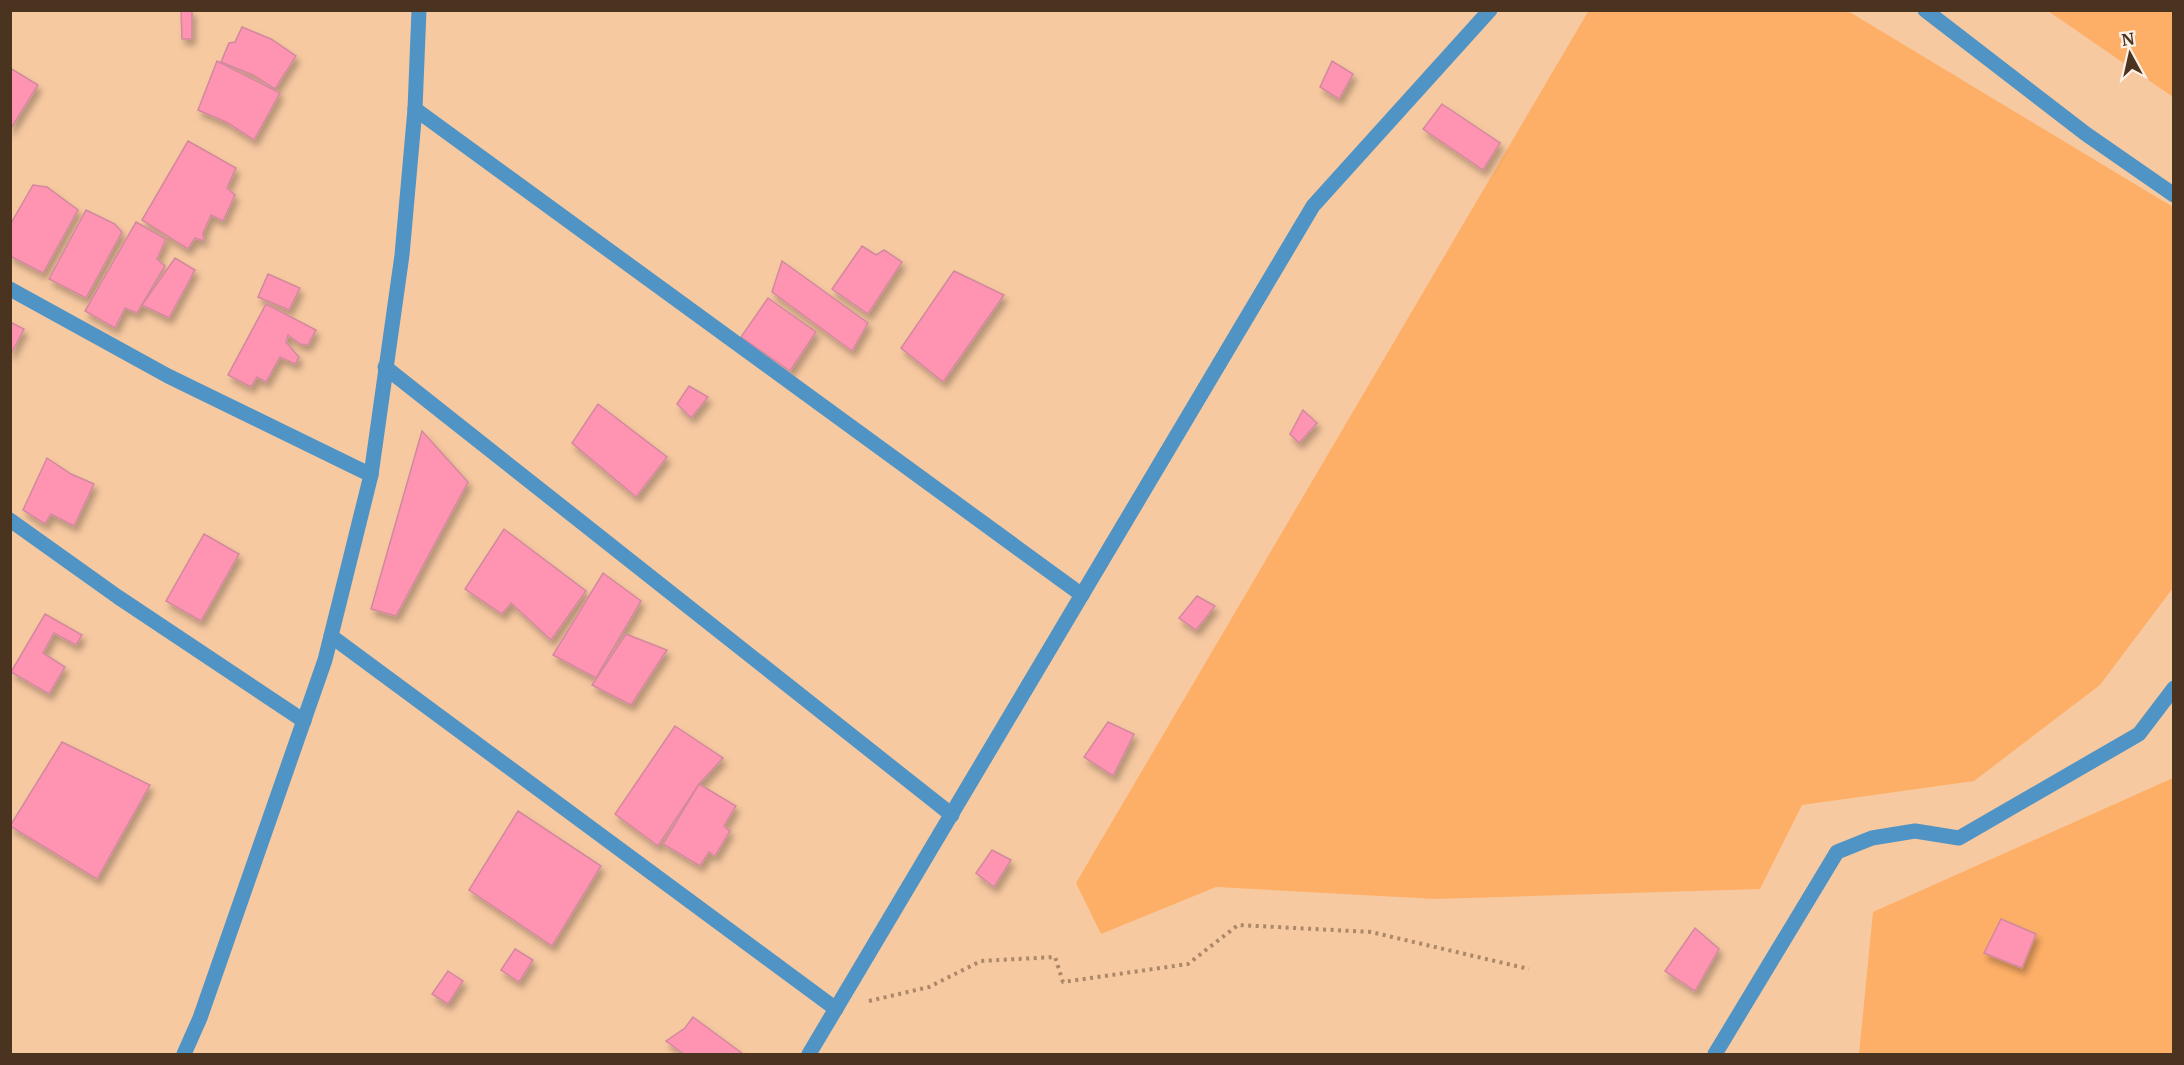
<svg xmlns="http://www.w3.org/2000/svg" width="2184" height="1065" font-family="Merriweather,serif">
<defs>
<filter id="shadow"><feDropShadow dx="3.5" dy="6" stdDeviation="3" flood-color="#0004"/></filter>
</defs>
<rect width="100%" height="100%" fill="#f7c9a1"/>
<g fill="#feaf67">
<path d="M1589 10 1848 11 2173 207V588L2100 685 1974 781 1802 805 1760 889 1435 899 1216 887 1101 934 1076 883Z"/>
<path d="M2048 11H2173V97Z"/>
<path d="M2173 778V1054H1859L1873 912Z"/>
</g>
<g fill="#fe93b2" stroke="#d2899d" stroke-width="1.5" filter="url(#shadow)">
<path d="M181 10H192V39H182Z"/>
<path d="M242 27 271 39 296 56 275 89 253 75 221 62 229 43 235 42Z"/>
<path d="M217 61 280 93 254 140 226 122 198 110Z"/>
<path d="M1332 61 1353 74 1339 99 1320 87Z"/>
<path d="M10 68 38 85 10 130Z"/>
<path d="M1442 104 1500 143 1483 170 1423 129Z"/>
<path d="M188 141 236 168 227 188 235 195 223 221 211 215 203 233 204 241 195 238 188 249 142 220Z"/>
<path d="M33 185 47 187 78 210 43 273 10 256V225Z"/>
<path d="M86 210 115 224 122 232 86 298 49 279Z"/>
<path d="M136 222 166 239 157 259 165 266 137 313 125 308 115 328 85 311Z"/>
<path d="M862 246 876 255 884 250 902 262 868 314 832 289Z"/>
<path d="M175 258 195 270 169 318 142 305Z"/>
<path d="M782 261 868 323 852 351 772 292Z"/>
<path d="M954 271 1004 295 943 382 901 348Z"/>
<path d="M268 274 300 288 289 310 258 297Z"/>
<path d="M768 298 816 332 790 371 741 337Z"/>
<path d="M266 304 316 330 308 345 300 344 288 335 286 342 299 357 295 364 280 357 266 382 257 377 251 387 228 375Z"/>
<path d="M10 322 24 329 11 354H10Z"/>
<path d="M689 386 708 397 691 418 677 404Z"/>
<path d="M598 404 667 457 636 497 572 443Z"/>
<path d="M1303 410 1317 423 1299 443 1290 434Z"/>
<path d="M422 431 468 482 396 616 371 609Z"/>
<path d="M47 458 71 474 94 484 74 526 51 514 45 524 23 510Z"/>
<path d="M504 529 586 591 551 640 511 603 502 614 465 589Z"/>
<path d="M204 534 239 554 201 621 166 601Z"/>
<path d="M603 573 641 601 596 678 553 655Z"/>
<path d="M1197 596 1215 606 1196 630 1179 618Z"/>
<path d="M45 614 82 635 76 645 54 633 43 653 65 667 49 694 11 672Z"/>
<path d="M626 634 667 650 631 705 592 685Z"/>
<path d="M1108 722 1134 734 1113 776 1084 757Z"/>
<path d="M675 726 723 758 699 784 658 846 615 814Z"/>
<path d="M62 742 150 785 97 879 10 826Z"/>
<path d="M699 784 736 806 724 826 730 831 715 856 709 852 700 866 663 844Z"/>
<path d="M518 811 601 866 552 946 469 890Z"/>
<path d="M992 850 1011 860 994 887 976 873Z"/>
<path d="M2001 919 2036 934 2022 968 1984 953Z"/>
<path d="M1695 928 1719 949 1695 991 1665 971Z"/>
<path d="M515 949 533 960 519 982 501 970Z"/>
<path d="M448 971 463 981 448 1004 432 994Z"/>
<path d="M693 1017 743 1054H684L666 1041 685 1028Z"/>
</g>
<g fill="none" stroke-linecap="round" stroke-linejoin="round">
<path stroke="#ac8868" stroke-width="4" stroke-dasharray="3 4.5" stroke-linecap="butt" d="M869 1001 929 987 981 961 1055 957 1063 982 1188 964 1238 925 1371 932 1529 969"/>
<g stroke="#5094c5" stroke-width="15">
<path d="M1925 10 2086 134 2174 195"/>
<path d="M415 109 1082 595"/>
<path d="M10 289 168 376 371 475"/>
<path d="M385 367 952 815"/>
<path d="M10 520 118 597 304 721"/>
<path d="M331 636 836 1009"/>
<path d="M184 1054 200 1018 325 660 371 475 402 255 415 109 419 10"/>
<path d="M809 1054 1313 206 1490 10"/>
<path d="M1715 1054 1837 852 1872 838 1915 831 1959 838 2139 734 2174 688"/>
</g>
</g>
<rect width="2184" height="1065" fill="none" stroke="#4a331f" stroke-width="24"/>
<g transform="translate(2130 54) rotate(352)" stroke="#fdf1e7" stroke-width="4.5" paint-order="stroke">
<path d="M0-4.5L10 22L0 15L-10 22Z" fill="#4a331f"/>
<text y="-9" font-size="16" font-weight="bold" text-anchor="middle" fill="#4a331f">N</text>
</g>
</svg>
